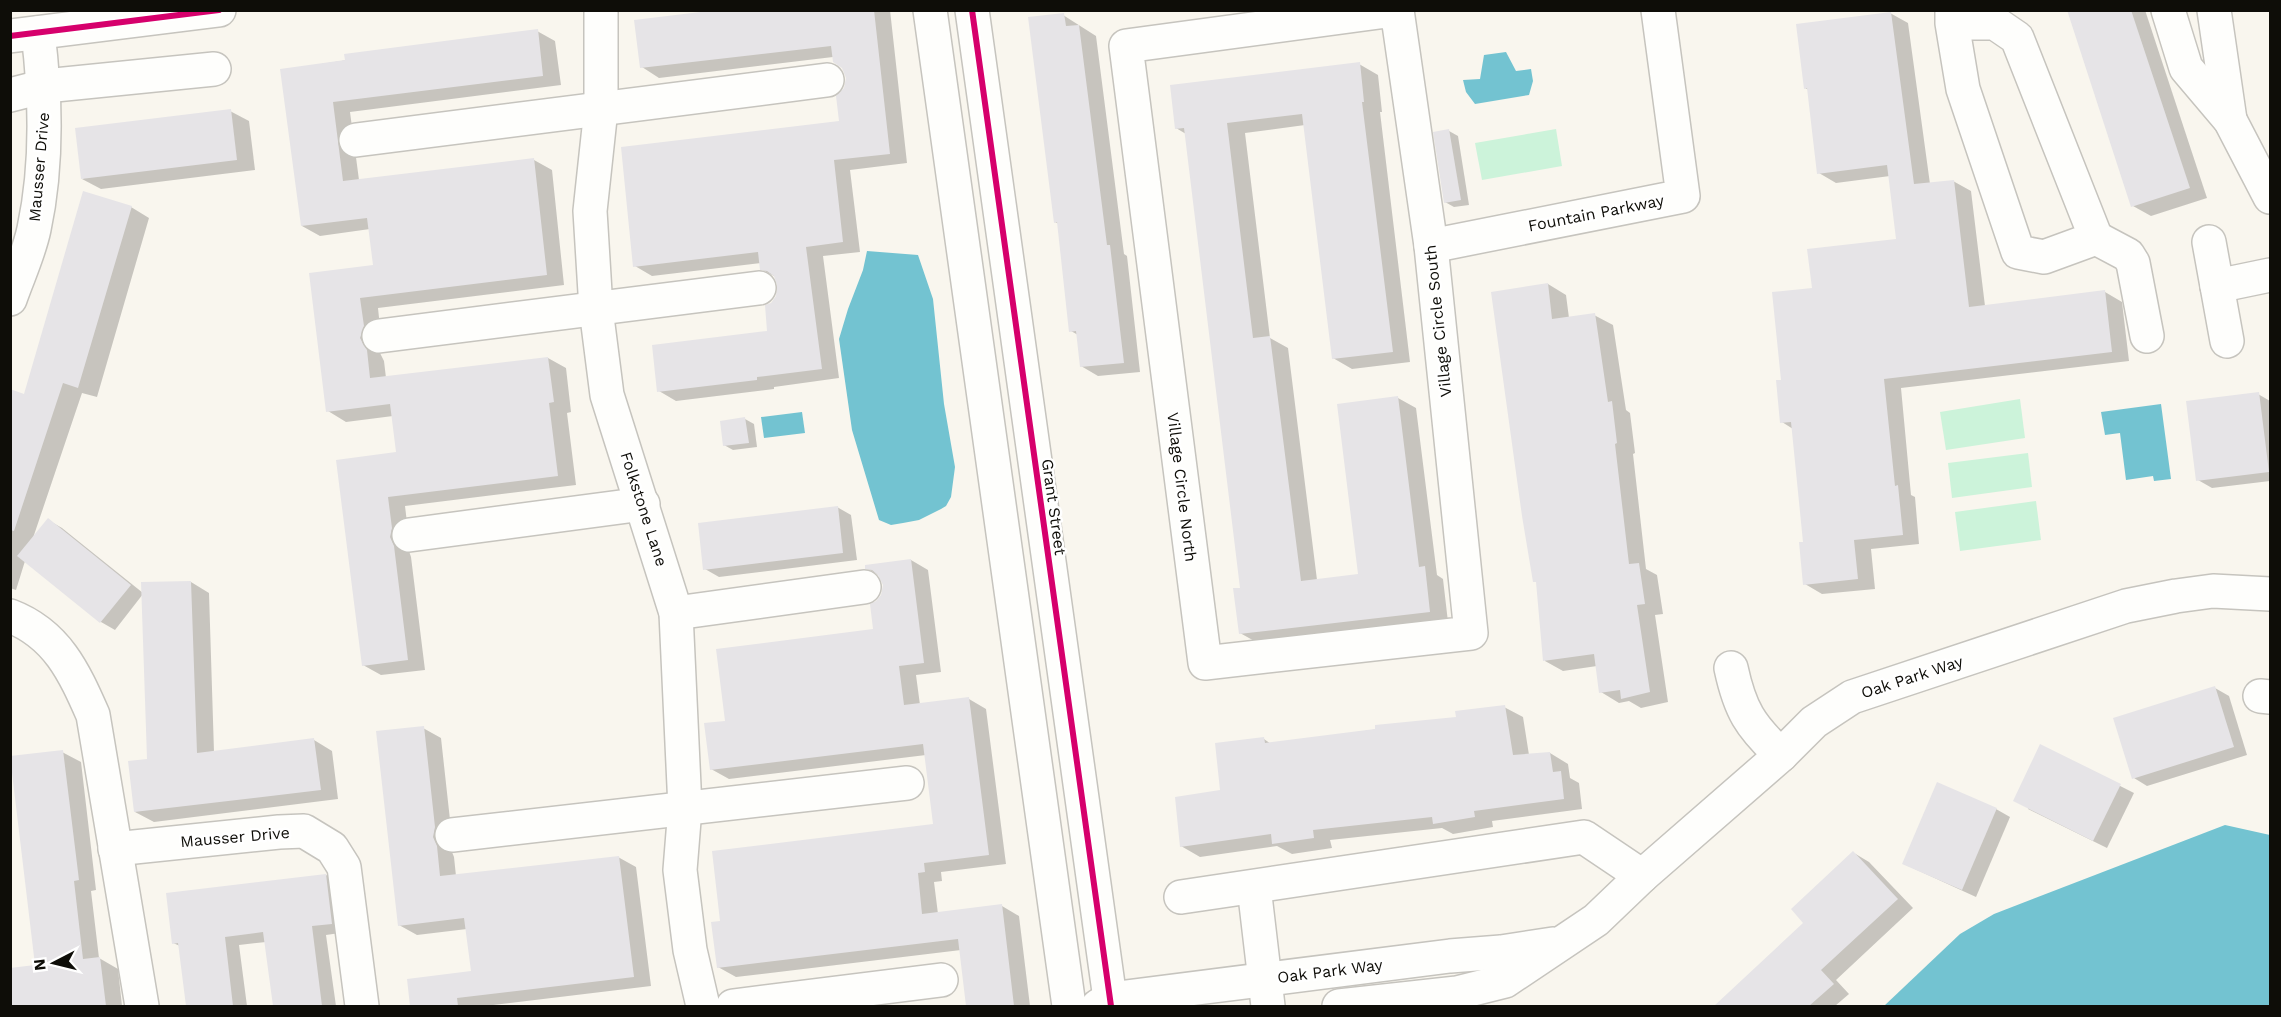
<svg xmlns="http://www.w3.org/2000/svg" width="2281" height="1017" font-family="'Work Sans',sans-serif">
<rect width="100%" height="100%" fill="#f9f6ee"/>
<g fill="#ccf3da">
<path d="M1556 129 1562 166 1482 180 1475 143Z"/>
<path d="M2020 399 2025 438 1946 450 1940 412Z"/>
<path d="M2028 453 2032 487 1952 498 1948 463Z"/>
<path d="M2036 501 2041 540 1960 551 1955 512Z"/>
</g>
<g fill="#73c3d1">
<path d="M1506 52 1516 71 1531 69 1533 81 1529 95 1475 104 1466 92 1463 80 1480 79 1484 55Z"/>
<path d="M867 251 918 255 933 299 944 404 955 467 951 497 946 506 941 509 919 520 903 523 891 525 879 520 852 430 839 339 848 309 863 270Z"/>
<path d="M2161 404 2171 479 2154 481 2153 476 2126 480 2120 433 2105 435 2101 412Z"/>
<path d="M802 412 805 433 764 438 761 417Z"/>
<path d="M2225 825 2270 835V1006H1884L1960 934 1994 914Z"/>
</g>
<g fill="#0003">
<path d="M729 10H890L907 163 850 170 860 252 823 256 839 378 774 387V389L676 401 659 391 769 332 772 304 777 296 779 285 776 277 761 269V263L652 276 635 266 841 122 847 78 843 67 833 57 659 78 642 67Z"/>
<path d="M2068 10H2145L2207 198 2151 216 2133 206Z"/>
<path d="M1890 13 1908 23 1930 184 1953 181 1971 191 1985 306 2105 292 2122 302 2129 361 1901 388 1911 495 1915 497 1919 544 1871 549 1875 589 1822 594 1805 584V543L1793 429 1782 422V381L1813 289 1897 241 1890 176 1836 183 1819 173 1809 90 1805 88Z"/>
<path d="M1063 15 1096 36 1124 254 1127 256 1140 372 1098 376 1081 366 1078 335 1071 331 1059 224 1055 222Z"/>
<path d="M537 31 555 41 561 85 350 112 359 180 534 160 552 170 564 285 378 308 381 337 378 349 384 361 386 378 548 358 566 368 571 412 567 413 576 485 405 506 409 539 408 548 411 557 425 670 381 675 363 665 337 461 397 454 393 416 346 422 328 411 311 275 374 267 370 229 320 236 302 226 282 70Z"/>
<path d="M1359 64 1378 75 1382 112H1380L1410 362 1352 369 1333 358 1305 125 1245 133 1270 338 1288 348 1317 580 1359 575 1398 398 1416 408 1437 575 1443 579 1448 622 1258 643 1240 633 1242 589 1186 134 1176 128Z"/>
<path d="M230 111 249 121 255 170 101 189 82 179Z"/>
<path d="M1449 131 1458 136 1469 205 1454 207 1445 202Z"/>
<path d="M131 207 149 218 97 397 82 393 33 538 48 520 62 528 143 593 191 582 209 593 214 752 314 740 332 751 338 799 154 822 135 812 148 760 143 594 115 630 101 622 25 561 16 590 10 588V391L25 396Z"/>
<path d="M1548 284 1566 295 1569 318 1594 315 1613 325 1626 410 1630 413 1635 453 1633 454 1646 569 1657 575 1663 614 1655 615 1668 702 1641 708 1629 701 1619 703 1601 692 1597 666 1563 671 1545 661 1538 583 1493 293Z"/>
<path d="M2258 394 2270 401V481L2212 488 2198 480Z"/>
<path d="M745 419 754 424 757 447 733 450 724 445Z"/>
<path d="M837 507 851 515 857 560 719 577 705 569Z"/>
<path d="M911 560 928 570 941 672 916 675 920 705 969 699 986 709 1006 864 941 872 942 881 934 882 938 914 1002 906 1019 916 1030 1006H967L961 950 736 977 718 967 722 923 935 826 926 755 729 779 711 769 726 722 874 631 884 585 880 576 867 568Z"/>
<path d="M2215 688 2229 696 2247 755 2147 786 2134 778Z"/>
<path d="M1504 707 1523 717 1529 755 1550 753 1568 764 1570 778 1579 783 1582 809 1492 821 1493 827 1453 834 1442 828 1330 840 1332 848 1292 854 1277 846 1200 857 1181 846 1221 791 1264 739 1271 744 1458 718Z"/>
<path d="M423 728 441 738 452 838 450 847 454 857 456 876 618 857 636 867 651 986 485 1006H412L409 980 473 973 467 929 417 935 399 925Z"/>
<path d="M2041 746 2134 793 2107 848 2028 809Z"/>
<path d="M62 752 81 762 96 890 91 891 99 958 118 969 122 1006H10V970L36 966Z"/>
<path d="M1996 809 2010 817 1976 897 1904 864Z"/>
<path d="M1854 853 1869 862 1913 908 1836 980 1849 994 1835 1006H1716L1805 923Z"/>
<path d="M326 875 341 884 347 932 326 935 336 1006H274L266 942 239 945 247 1006H187L180 946 173 943Z"/>
</g>
<g fill="#e6e4e7">
<path d="M717 10H874L890 154 834 160 843 242 806 247 822 369 757 377V380L657 392 652 345 767 331 765 305 771 303 776 296 777 285 774 276 767 271 760 270 758 252 633 267 621 147 839 121 836 96 844 88 846 78 842 68 833 62 831 46 640 68 634 20Z"/>
<path d="M2067 10H2131L2190 188 2131 207Z"/>
<path d="M1891 12 1914 184 1954 180 1969 307 2105 290 2112 352 1884 379 1895 486 1898 485 1903 535 1854 540 1858 579 1803 585 1799 542H1803L1791 422 1780 423 1776 380H1781L1772 292 1812 288 1807 249 1896 239 1887 165 1817 174 1807 88 1804 89 1796 24Z"/>
<path d="M1064 13 1066 26 1079 25 1107 245H1110L1124 363 1080 367 1076 331 1069 332 1057 222 1054 223 1028 17Z"/>
<path d="M538 29 543 76 333 102 343 181 534 158 547 275 360 298 364 326 360 338 367 350 370 378 548 357 554 402 549 403 558 476 388 497 392 528 390 537 394 546 408 660 362 666 336 460 396 452 390 404 326 412 309 273 373 265 367 218 301 226 280 69 345 60 344 54Z"/>
<path d="M1360 62 1364 102H1362L1393 352 1332 359 1302 114 1227 123 1253 338 1270 336 1301 581 1358 574 1337 404 1398 396 1419 567 1425 566 1430 612 1239 634 1233 588H1240L1184 128 1175 129 1170 85Z"/>
<path d="M231 109 237 160 81 179 75 128Z"/>
<path d="M1449 129 1461 200 1444 203 1433 132Z"/>
<path d="M83 191 132 206 78 388 63 383 14 531 10 530V389L24 394Z"/>
<path d="M1548 283 1552 319 1595 313 1608 402 1612 401 1617 443 1615 444 1629 564 1639 563 1645 604 1637 605 1650 692 1621 699 1620 690 1599 693 1594 654 1543 661 1536 582H1533L1522 516 1491 292Z"/>
<path d="M2259 392 2269 472 2196 481 2186 401Z"/>
<path d="M745 417 749 443 723 446 720 421Z"/>
<path d="M838 506 843 553 703 570 698 523Z"/>
<path d="M48 518 131 585 100 623 17 556Z"/>
<path d="M911 559 924 663 899 666 904 705 969 697 989 855 924 863 925 872 918 873 922 914 1002 904 1014 1006H966L958 939 717 968 711 922 720 921 712 851 933 824 923 744 710 770 704 723 725 721 716 649 873 629 870 604 876 601 881 595 883 585 878 575 872 570 865 569V565Z"/>
<path d="M191 581 197 753 314 738 321 790 134 812 128 761 147 759 141 582Z"/>
<path d="M2215 686 2234 747 2132 779 2113 718Z"/>
<path d="M1505 705 1513 755 1550 752 1553 772 1561 771 1564 799 1474 811 1475 817 1433 824 1432 817 1313 830 1314 838 1272 844 1271 834 1180 847 1175 797 1220 790 1215 743 1264 737 1265 743 1375 729V725L1456 717 1455 711Z"/>
<path d="M424 726 435 827 433 837 437 846 440 876 619 856 634 977 457 998 458 1006H410L407 979 471 971 464 918 398 926 376 731Z"/>
<path d="M2040 744 2121 784 2093 841 2013 801Z"/>
<path d="M63 750 79 880 74 881 83 959 100 957 106 1006H10V968L35 965 10 756Z"/>
<path d="M1937 782 1997 808 1962 890 1902 864Z"/>
<path d="M1853 851 1898 899 1821 970 1834 984 1809 1006H1714L1803 923 1791 909Z"/>
<path d="M326 874 332 924 312 926 322 1006H273L263 932 225 937 233 1006H186L178 943 172 944 166 893Z"/>
</g>
<g fill="none" stroke-linecap="round" stroke-linejoin="round">
<g stroke="#c6c4be" stroke-width="36">
<g id="minor">
<path d="M601 10V109L590 211 596 309 607 395 676 613 685 808 680 870 690 950 703 1006"/>
<path d="M930 10 1069 1006"/>
<path d="M972 10 1111 1006"/>
<path d="M1394 10 1126 46 1205 663 1471 633 1431 246 1397 10"/>
<path d="M2168 10 2186 68 2230 120 2270 197"/>
<path d="M2214 10 2230 120"/>
<path d="M1952 23H1995L2017 38 2096 238 2044 257 2018 252 1963 89 1952 23V10"/>
<path d="M10 36 219 10"/>
<path d="M10 95 45 86 214 69"/>
<path d="M356 140 827 80"/>
<path d="M2096 238 2128 255 2133 263 2147 336"/>
<path d="M2209 242 2227 341"/>
<path d="M1431 246 1683 196 1658 10"/>
<path d="M2217 286 2270 275"/>
<path d="M10 299C18 276 29 253 34 229 48 164 46 98 38 33"/>
<path d="M379 336 759 288"/>
<path d="M409 535 643 504"/>
<path d="M676 613 864 587"/>
<path d="M10 616C57 634 74 672 93 715L142 1006"/>
<path d="M1731 668C1740 710 1750 726 1781 755"/>
<path d="M2260 696 2270 697"/>
<path d="M452 835 907 783"/>
<path d="M115 849 279 832 304 831 332 848 344 867 362 1006"/>
<path d="M1254 887 1268 1006"/>
<path d="M1181 897 1584 837 1642 876"/>
<path d="M733 1006 941 980"/>
<path d="M1098 1006 1110 999 1450 956 1501 952 1553 944"/>
<path d="M1339 1006 1457 993 1505 981 1596 920 1642 876 1781 755 1814 722 1852 697 2126 606 2176 596 2213 591 2270 594"/>
</g>
</g>
<use href="#minor" stroke="#fefefc" stroke-width="33"/>
<g stroke="#fff" stroke-width="10">
<g id="cycleway">
<path d="M972 10 1111 1006"/>
<path d="M10 36 219 10"/>
</g>
</g>
<use href="#cycleway" stroke="#d6006c" stroke-width="6"/>
</g>
<g text-anchor="middle" dominant-baseline="central" stroke-width="5" stroke-linejoin="round" paint-order="stroke">
<g font-size="16" fill="#0e0d08" stroke="#fff">
<text transform="translate(39 167) rotate(-85)">Mausser Drive</text>
<text transform="translate(1596 213) rotate(-11)">Fountain Parkway</text>
<text transform="translate(1438 321) rotate(-96)">Village Circle South</text>
<text transform="translate(1182 487) rotate(83)">Village Circle North</text>
<text transform="translate(1054 507) rotate(82)">Grant Street</text>
<text transform="translate(644 509) rotate(72)">Folkstone Lane</text>
<text transform="translate(1912 677) rotate(-18)">Oak Park Way</text>
<text transform="translate(235 837) rotate(-5)">Mausser Drive</text>
<text transform="translate(1330 971) rotate(-7)">Oak Park Way</text>
</g>
</g>
<rect width="2281" height="1017" fill="none" stroke="#0e0d08" stroke-width="24"/>
<g transform="translate(54 963) rotate(263)" stroke="#ffffff" stroke-width="4.5" paint-order="stroke">
<path d="M0-4.5L10 22L0 15L-10 22Z" fill="#0e0d08"/>
<text y="-9" font-size="16" font-weight="bold" text-anchor="middle" fill="#0e0d08">N</text>
</g>
</svg>
